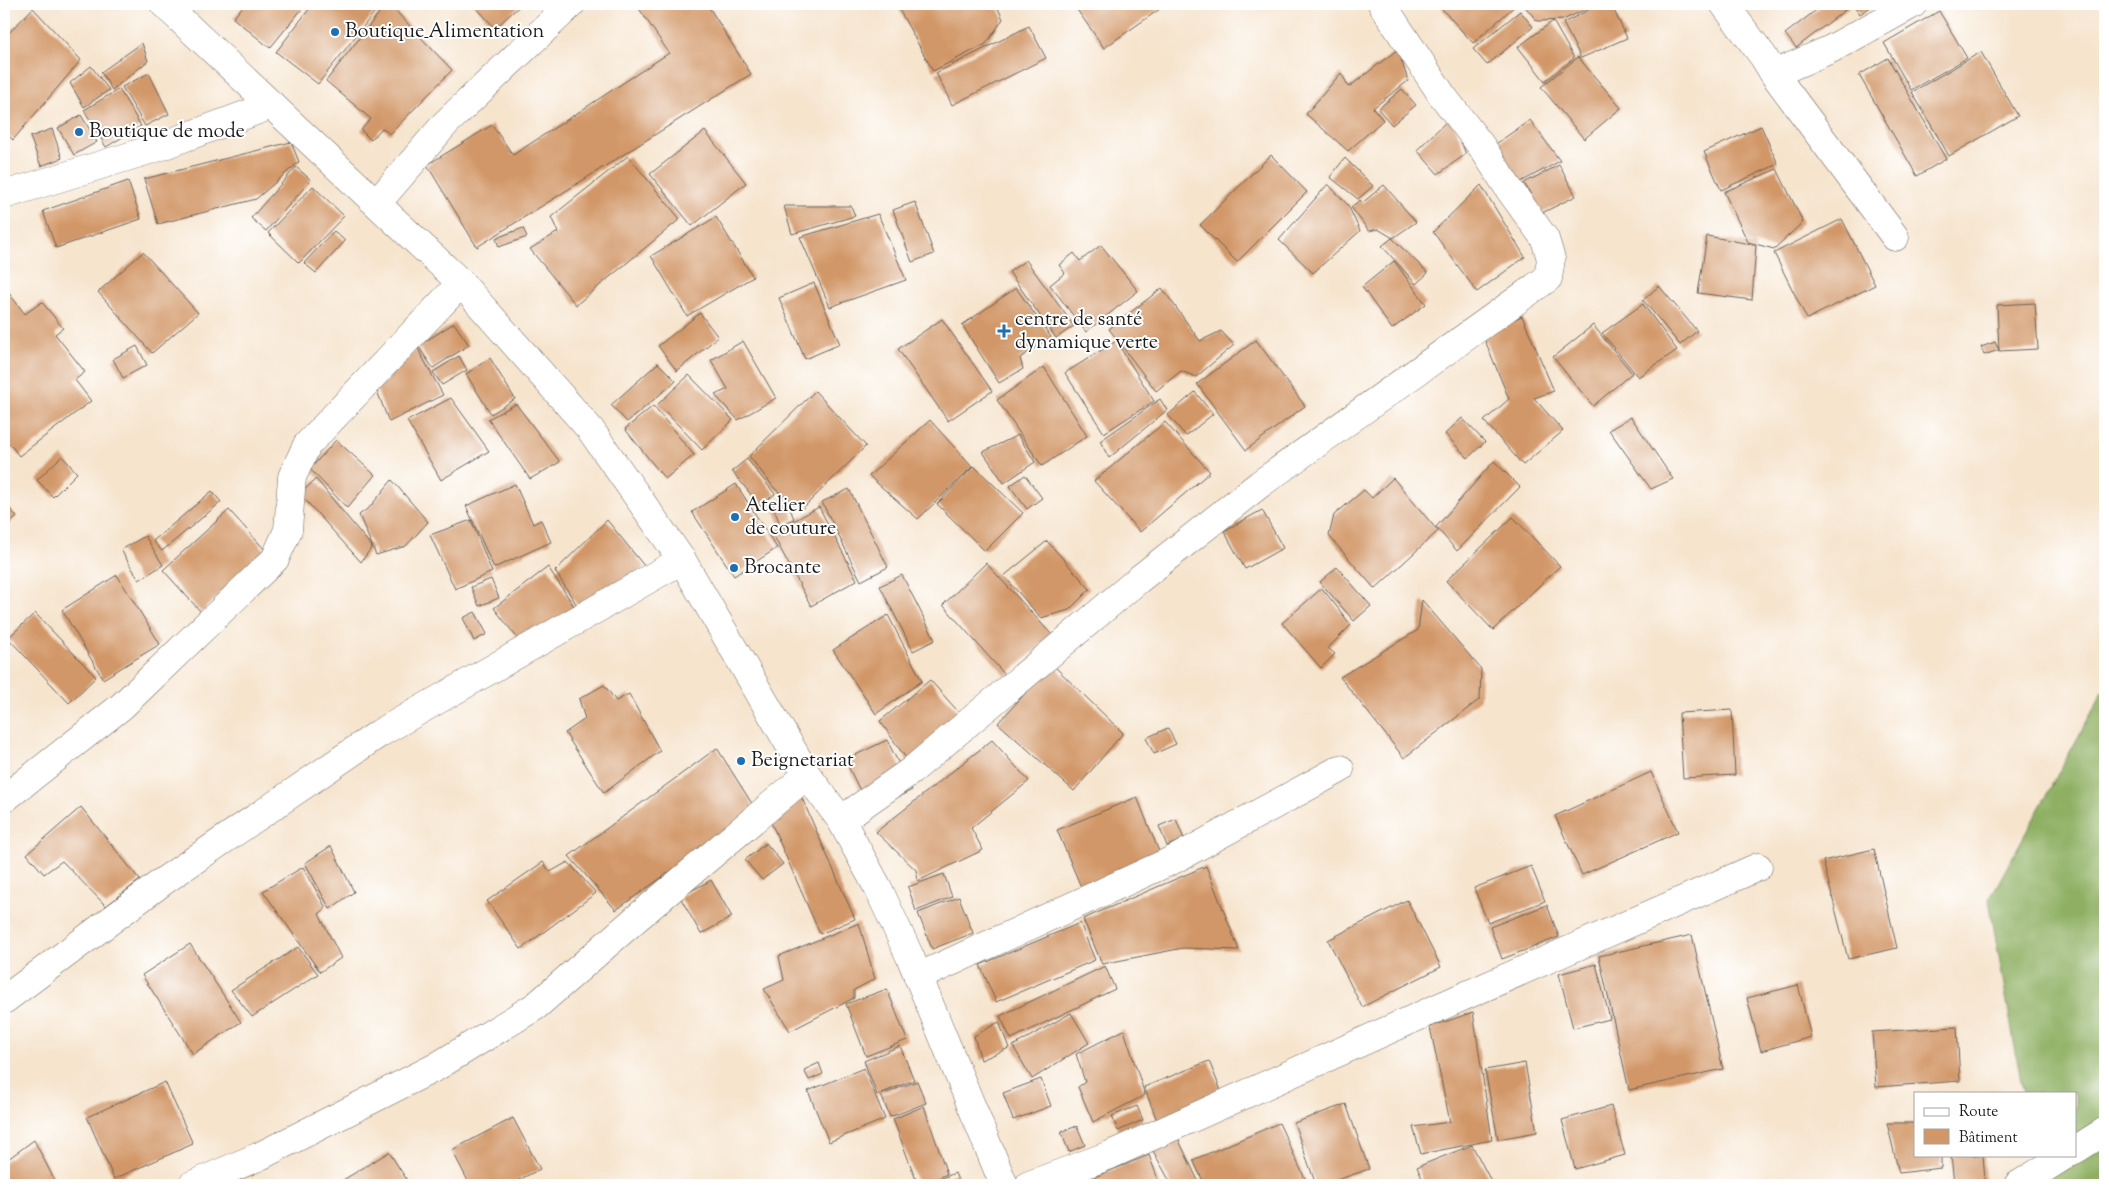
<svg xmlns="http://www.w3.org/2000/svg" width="2109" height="1189" font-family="'Sorts Mill Goudy',serif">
<rect width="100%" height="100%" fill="#fff"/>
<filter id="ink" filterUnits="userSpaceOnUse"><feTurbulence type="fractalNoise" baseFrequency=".02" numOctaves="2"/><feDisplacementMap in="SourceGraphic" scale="10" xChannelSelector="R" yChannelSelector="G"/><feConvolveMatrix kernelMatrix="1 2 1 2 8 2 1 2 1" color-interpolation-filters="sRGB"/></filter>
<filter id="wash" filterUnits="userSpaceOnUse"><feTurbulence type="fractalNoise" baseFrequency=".0096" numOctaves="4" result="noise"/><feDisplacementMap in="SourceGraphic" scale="20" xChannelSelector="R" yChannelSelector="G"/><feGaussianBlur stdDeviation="1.12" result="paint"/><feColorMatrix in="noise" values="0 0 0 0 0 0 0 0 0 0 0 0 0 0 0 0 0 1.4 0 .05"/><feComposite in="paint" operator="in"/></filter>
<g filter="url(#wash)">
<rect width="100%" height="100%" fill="#f6e4cd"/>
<path fill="#8fb063" stroke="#566640" d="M2105 688V1185H2039L2034 1155H2075V1093H2023L1989 900Z"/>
<g id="blocks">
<g fill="#d29768">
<path d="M245 4H306L270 48 233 18Z"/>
<path d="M313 4H381L318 84 276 52Z"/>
<path d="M386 4H389L452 70 390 134 382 128 371 140 361 130 371 119 326 81Z"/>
<path d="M473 4H522L495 28Z"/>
<path d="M636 4H707L751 74 477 247 427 165 492 125 513 155 669 53Z"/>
<path d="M896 4H996L1003 19 986 44 933 71Z"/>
<path d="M1073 4H1167L1104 48Z"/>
<path d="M1450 4H1517L1473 43 1442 9Z"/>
<path d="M1523 4H1597L1563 20 1537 21Z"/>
<path d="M1600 4H1611L1627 38 1581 58 1563 23Z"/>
<path d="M1824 4H1846L1849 7 1796 48 1785 34Z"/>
<path d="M1853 4H1875L1860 14Z"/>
<path d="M33 8 81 60 13 140 4 132V38Z"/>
<path d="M1520 11 1533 27 1487 65 1473 49Z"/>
<path d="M1939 11 1967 58 1911 90 1884 43Z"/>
<path d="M1553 21 1574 58 1545 81 1518 47Z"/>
<path d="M1029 26 1046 58 952 105 936 73Z"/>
<path d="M142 43 148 61 112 90 101 72Z"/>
<path d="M1398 49 1408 81 1373 108 1383 120 1348 151 1306 114 1341 73 1349 87Z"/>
<path d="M1981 52 2018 116 1949 156 1912 92Z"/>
<path d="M1578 57 1621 108 1584 139 1541 87Z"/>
<path d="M1888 58 1946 159 1917 176 1859 75Z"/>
<path d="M91 66 109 90 84 107 70 83Z"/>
<path d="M149 73 169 114 145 126 122 87Z"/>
<path d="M119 89 141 126 106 147 84 110Z"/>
<path d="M1402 89 1416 105 1392 125 1378 109Z"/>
<path d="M81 115 97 142 74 155 58 128Z"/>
<path d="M1451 117 1466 154 1438 174 1417 150Z"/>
<path d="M1530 120 1560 161 1515 185 1490 148Z"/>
<path d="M1761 126 1778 164 1721 190 1704 152Z"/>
<path d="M52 129 62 158 41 166 30 137Z"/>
<path d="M705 131 746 183 692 226 650 174Z"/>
<path d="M291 142 299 162 256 199 158 224 144 179Z"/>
<path d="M1271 155 1307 192 1237 262 1200 225Z"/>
<path d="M628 156 680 219 576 305 530 249 558 232 551 217Z"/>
<path d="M1345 158 1373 186 1358 199 1330 177Z"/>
<path d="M1559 165 1576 196 1542 213 1524 183Z"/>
<path d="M296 167 311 180 266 231 251 218Z"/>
<path d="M1777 169 1803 222 1774 249 1748 242 1724 192Z"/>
<path d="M128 181 141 219 56 248 43 211Z"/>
<path d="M1328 184 1348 205 1360 231 1313 273 1279 240Z"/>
<path d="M1384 185 1416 222 1393 238 1378 229 1369 231 1351 207 1360 200 1362 203Z"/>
<path d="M1481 185 1525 257 1477 292 1433 232Z"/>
<path d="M313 186 344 216 299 263 268 233Z"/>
<path d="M915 202 934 254 912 262 893 210Z"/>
<path d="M784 206H851L855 216 792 234Z"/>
<path d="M878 214 906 280 830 307 800 237Z"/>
<path d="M716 217 753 277 687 316 651 256Z"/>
<path d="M1842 219 1875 285 1807 319 1774 253Z"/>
<path d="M523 228 527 237 499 247 496 238Z"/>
<path d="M334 231 345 241 316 273 304 263Z"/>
<path d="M1707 236 1756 245 1752 300 1698 293Z"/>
<path d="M1392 238 1428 273 1416 284 1382 246Z"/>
<path d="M1101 245 1138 291 1086 332 1050 285 1065 273 1059 265 1074 253 1080 261Z"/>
<path d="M143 252 198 313 152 353 98 292Z"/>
<path d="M1026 260 1074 326 1056 338 1009 272Z"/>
<path d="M1394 261 1426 304 1392 329 1362 287Z"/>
<path d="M814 283 840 344 805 359 779 298Z"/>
<path d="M1659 286 1697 331 1680 345 1643 300Z"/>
<path d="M1016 288 1051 337 1020 358 1023 369 999 383 962 325Z"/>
<path d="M1162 288 1200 341 1221 331 1234 345 1196 377 1181 371 1156 391 1109 329Z"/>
<path d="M8 292 25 314 42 302 63 328 55 334 85 372 75 380 91 401 19 456 4 436V295Z"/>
<path d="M2035 303 2038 349 1999 351 1997 305Z"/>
<path d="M1643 304 1677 350 1638 377 1602 333Z"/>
<path d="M700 313 718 337 677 371 658 346Z"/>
<path d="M1522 316 1554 391 1534 398 1563 431 1523 465 1484 421 1509 399 1482 333Z"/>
<path d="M942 319 992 391 948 421 898 349Z"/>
<path d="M454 323 469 345 433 368 418 346Z"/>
<path d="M1593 325 1632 373 1593 406 1553 357Z"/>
<path d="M1256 340 1305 406 1246 450 1197 384Z"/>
<path d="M743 341 776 398 738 420 715 395 728 389 711 360Z"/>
<path d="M1116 341 1154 401 1104 433 1065 373Z"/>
<path d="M1995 342 1999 350 1984 355 1981 347Z"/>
<path d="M137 346 147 365 123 378 113 359Z"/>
<path d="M418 349 443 395 389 422 374 383Z"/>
<path d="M459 356 467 370 442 385 433 372Z"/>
<path d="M490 358 515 399 491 414 466 374Z"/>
<path d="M658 363 676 381 627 422 611 405Z"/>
<path d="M1044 367 1087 436 1042 466 997 400Z"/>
<path d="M689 375 733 420 702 450 658 404Z"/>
<path d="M815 391 866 446 802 509 775 489 749 456Z"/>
<path d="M1195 392 1213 414 1186 436 1168 415Z"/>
<path d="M451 398 489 451 441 480 407 421Z"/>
<path d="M1160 399 1167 410 1109 458 1100 441Z"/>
<path d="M516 404 560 462 530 479 488 419Z"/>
<path d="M653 406 694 455 665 479 625 429Z"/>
<path d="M1631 417 1673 479 1651 489 1609 430Z"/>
<path d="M1462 418 1485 442 1468 458 1445 434Z"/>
<path d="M930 420 972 467 918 519 869 476Z"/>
<path d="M1165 422 1210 472 1140 532 1094 481Z"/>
<path d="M1018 435 1035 462 1004 483 983 452Z"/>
<path d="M336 440 375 475 347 508 310 469Z"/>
<path d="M62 456 77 473 53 497 37 480Z"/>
<path d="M747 459 775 494 760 506 732 471Z"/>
<path d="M1494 461 1520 487 1457 551 1436 527Z"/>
<path d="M974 466 1023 513 985 551 937 504Z"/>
<path d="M1025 475 1042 498 1027 509 1010 486Z"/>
<path d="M1393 478 1438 531 1375 589 1329 536 1334 515 1364 490 1372 498Z"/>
<path d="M316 479 372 547 361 562 300 494Z"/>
<path d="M392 480 428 522 406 546 376 555 359 515 370 507Z"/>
<path d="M515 484 533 524 541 520 551 542 494 568 466 506Z"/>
<path d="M736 484 777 548 734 576 692 512Z"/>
<path d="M849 489 888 567 861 581 822 502Z"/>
<path d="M212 491 221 502 162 551 153 541Z"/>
<path d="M786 498 794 519 780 524 772 504Z"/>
<path d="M4 502 17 517 4 528Z"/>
<path d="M819 507 857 580 811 606 772 533Z"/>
<path d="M229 510 266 551 201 612 163 570Z"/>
<path d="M1262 510 1283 548 1245 569 1224 531Z"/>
<path d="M1513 517 1560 566 1493 630 1446 581Z"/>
<path d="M471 520 492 572 455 589 430 535Z"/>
<path d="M607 520 645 567 584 616 555 571Z"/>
<path d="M145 536 163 565 139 580 121 550Z"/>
<path d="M1047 541 1090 589 1069 610 1041 618 1004 576Z"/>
<path d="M986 563 1052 635 1006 676 943 605Z"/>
<path d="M548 567 576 609 525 648 494 608Z"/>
<path d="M1337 567 1371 606 1354 621 1320 582Z"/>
<path d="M117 575 160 644 103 679 62 610Z"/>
<path d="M902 575 935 640 913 651 880 586Z"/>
<path d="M491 579 499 598 479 606 471 587Z"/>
<path d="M1322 588 1351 625 1328 648 1335 654 1321 668 1282 623Z"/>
<path d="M1422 600 1481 669 1480 699 1404 758 1340 677 1418 630Z"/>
<path d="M475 612 487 634 474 641 463 618Z"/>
<path d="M35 613 96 677 69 703 8 638Z"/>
<path d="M888 615 922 681 876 714 833 650Z"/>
<path d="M1052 664 1123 733 1074 791 998 723Z"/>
<path d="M930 680 963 717 908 761 880 721Z"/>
<path d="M604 685 616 701 629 694 660 751 604 793 565 733 585 719 579 699Z"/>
<path d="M1732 710 1735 775 1683 778 1679 713Z"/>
<path d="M1168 728 1176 744 1154 754 1146 738Z"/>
<path d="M887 740 912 790 870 811 845 760Z"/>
<path d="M992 740 1029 781 971 828 983 850 918 881 916 870 876 832Z"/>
<path d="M717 748 756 810 616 910 569 856Z"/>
<path d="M1651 772 1678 832 1582 875 1555 816Z"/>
<path d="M801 796 855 919 820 934 766 811Z"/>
<path d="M1137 797 1160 854 1081 887 1057 830Z"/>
<path d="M81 807 140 880 106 906 62 861 44 874 27 854Z"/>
<path d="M1176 819 1184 839 1167 846 1159 826Z"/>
<path d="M766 843 783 864 762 880 745 860Z"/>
<path d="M331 846 354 892 330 909 305 863Z"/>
<path d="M1874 849 1897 948 1848 959 1823 861Z"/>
<path d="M543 862 550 872 568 862 596 893 521 949 487 901Z"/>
<path d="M1206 866 1239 950 1183 948 1102 964 1083 919Z"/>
<path d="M1531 866 1545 901 1488 923 1474 888Z"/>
<path d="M303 867 326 908 319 914 341 958 320 972 263 891Z"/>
<path d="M944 874 952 897 916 911 908 887Z"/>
<path d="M711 880 732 917 701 934 680 897Z"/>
<path d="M959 897 973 933 932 949 918 913Z"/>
<path d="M1407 900 1441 967 1362 1007 1328 940Z"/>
<path d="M1547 905 1559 937 1502 959 1490 927Z"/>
<path d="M859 923 875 979 854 990V998L790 1031 764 989 784 980 779 956Z"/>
<path d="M1080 923 1095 960 996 1002 980 965Z"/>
<path d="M1692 935 1723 1069 1629 1090 1599 956Z"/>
<path d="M190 944 241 1022 193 1054 142 975Z"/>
<path d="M298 947 318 974 252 1017 231 990Z"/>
<path d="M1596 964 1610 1019 1573 1028 1559 974Z"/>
<path d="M1105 966 1115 989 1011 1039 1000 1016Z"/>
<path d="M1798 985 1811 1037 1761 1051 1747 998Z"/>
<path d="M887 989 907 1040 866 1056 846 1004Z"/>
<path d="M1473 1012 1492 1140 1421 1154 1413 1127 1450 1122 1430 1027Z"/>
<path d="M1071 1013 1089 1043 1032 1079 1013 1046Z"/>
<path d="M999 1022 1009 1048 981 1060 974 1036Z"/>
<path d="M1957 1027 1960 1081 1876 1087 1872 1032Z"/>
<path d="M1124 1030 1145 1095 1093 1122 1078 1087 1085 1082 1076 1054Z"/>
<path d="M900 1046 914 1080 877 1095 864 1061Z"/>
<path d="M1209 1061 1226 1103 1160 1128 1144 1087Z"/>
<path d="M819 1063 823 1074 809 1080 804 1070Z"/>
<path d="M1525 1063 1537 1132 1498 1139 1485 1070Z"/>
<path d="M864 1068 885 1119 829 1142 808 1091Z"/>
<path d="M1041 1079 1051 1106 1013 1120 1003 1093Z"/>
<path d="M917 1081 926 1103 890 1117 881 1095Z"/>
<path d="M165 1082 193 1144 114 1179 87 1117Z"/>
<path d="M1346 1104 1369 1169 1322 1185H1316L1294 1123Z"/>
<path d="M924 1106 947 1174 922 1185H918L893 1119Z"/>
<path d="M1137 1106 1143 1120 1118 1131 1112 1116Z"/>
<path d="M1611 1106 1625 1155 1575 1169 1562 1120Z"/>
<path d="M513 1118 540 1169 509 1185H470L452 1150Z"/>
<path d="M1279 1123 1308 1185H1205L1193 1160Z"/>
<path d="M1887 1123H1915V1155H1941V1168L1899 1173Z"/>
<path d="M1077 1126 1085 1145 1069 1152 1061 1132Z"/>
<path d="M1176 1134 1200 1185H1172L1153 1151Z"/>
<path d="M34 1140 57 1185H4V1162Z"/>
<path d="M1472 1145 1493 1185H1425L1417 1167Z"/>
<path d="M389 1152 410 1185H335Z"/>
<path d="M1149 1155 1160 1185H1075Z"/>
<path d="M1951 1155H1983L1985 1181 1954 1184Z"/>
<path d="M955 1173 960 1185H933L932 1182Z"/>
</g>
</g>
</g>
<g filter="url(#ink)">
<use href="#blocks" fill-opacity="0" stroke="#68625a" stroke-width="1"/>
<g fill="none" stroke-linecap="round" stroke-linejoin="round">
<g stroke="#68625a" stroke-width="29">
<g id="minor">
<path d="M1724 4 1763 56 1774 74 1831 49 1913 4"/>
<path d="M1774 74 1895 237"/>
<path d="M377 203 446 123 571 4"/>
<path d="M4 799 122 706 275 559 288 530 292 477 307 445 461 283"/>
<path d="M841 820 911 771 1138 580 1260 484 1548 278 1551 259 1545 239 1509 189 1482 147 1442 95 1382 4"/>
<path d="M918 977 1175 859 1340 769"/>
<path d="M4 1000 165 880 380 733 682 560"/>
<path d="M2075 1150 2105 1131"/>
<path d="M192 1185 260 1156 436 1067 536 1006 638 917 807 775"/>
<path d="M1029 1185 1110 1155 1444 1005 1758 867"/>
<path d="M2018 1185 2066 1155"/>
</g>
</g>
<g stroke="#68625a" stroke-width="29">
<path id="tertiary" d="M4 195 156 148 272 105"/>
</g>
<g stroke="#68625a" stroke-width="29">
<path id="secondary" d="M164 4 461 283 590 429 682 560 807 775 841 820 878 888 911 959 1004 1185"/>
</g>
<use href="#minor" stroke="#fff" stroke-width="28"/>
<use href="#tertiary" stroke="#fff" stroke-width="28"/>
<use href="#secondary" stroke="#fff" stroke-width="28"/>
</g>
</g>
<g fill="#1f6fb2" stroke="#fff" stroke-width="2">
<circle cx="335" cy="32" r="5"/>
<circle cx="79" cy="132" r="5"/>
<path d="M1001.5 323.5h5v5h5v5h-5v5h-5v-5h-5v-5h5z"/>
<circle cx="735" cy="517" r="5"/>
<circle cx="734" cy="568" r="5"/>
<circle cx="741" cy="761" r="5"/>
</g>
<g text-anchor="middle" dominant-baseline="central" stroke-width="4" stroke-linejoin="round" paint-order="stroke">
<g font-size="20" fill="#1c1c1c" stroke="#fff" text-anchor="start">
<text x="345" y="32">Boutique_Alimentation</text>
<text x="89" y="132">Boutique de mode</text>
<text x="1015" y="320">centre de santé<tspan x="1015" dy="23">dynamique verte</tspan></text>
<text x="745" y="506">Atelier<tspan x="745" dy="23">de couture</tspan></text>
<text x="744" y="568">Brocante</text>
<text x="751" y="761">Beignetariat</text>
</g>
</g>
<rect width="2109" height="1189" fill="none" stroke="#fff" stroke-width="20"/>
<rect x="1914" y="1092" width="162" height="65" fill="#ffffff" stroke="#a4a4a4"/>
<rect x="1924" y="1108" width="25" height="8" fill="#ffffff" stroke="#a4a4a4"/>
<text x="1959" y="1116" font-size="15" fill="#1c1c1c">Route</text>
<rect x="1924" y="1129" width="25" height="15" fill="#d29768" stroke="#a4a4a4"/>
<text x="1959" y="1142" font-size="15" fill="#1c1c1c">Bâtiment</text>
</svg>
